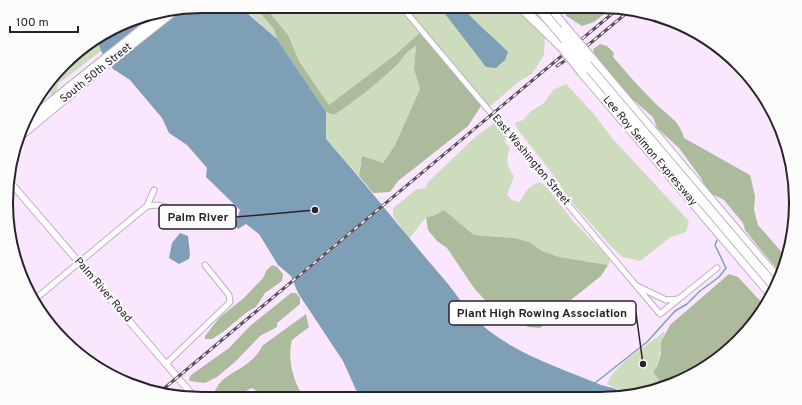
<svg xmlns="http://www.w3.org/2000/svg" width="802" height="405" font-family="Overpass,sans-serif">
<rect width="100%" height="100%" fill="#fae7ff"/>
<g fill="#ccdcbd">
<path d="M241 6H257L274 29 277 39Z"/>
<path d="M264 6H400L421 32 395 55 329 105 299 61 288 35Z"/>
<path d="M403 6H518L545 34 544 55 532 74 521 80 488 108Z"/>
<path d="M97 39 101 51 59 83 54 96 47 92 48 95 43 89 83 47Z"/>
<path d="M416 46 414 69 420 89 395 145 383 163H360L359 176 326 139V112L334 115 353 102 396 67 404 54Z"/>
<path d="M566 84 593 113 612 138 689 221 686 232 671 237 640 261 622 257 609 244 569 199 549 169 518 130 515 123 523 120 531 111 544 103 553 90Z"/>
<path d="M495 122 506 136 505 142 510 148C505 160 507 166 514 176L507 195 512 200 520 202C525 191 529 186 540 182L549 190 573 221 610 259 609 265 559 257 542 251 529 242 515 238 474 235 444 210 433 216 426 217 409 239 393 216V208L417 189 426 188 427 183 474 138Z"/>
<path d="M665 331C660 345 662 359 653 372L664 387 632 396 607 384C613 365 650 344 665 331Z"/>
</g>
<g fill="#abbb9b">
<path d="M258 6H264L288 35 299 61 329 105 395 55 421 32 481 106 468 126 398 181 390 192 373 193 359 176 362 156 383 163 395 145 420 89 414 69 416 46C402 54 403 60 394 68 375 85 355 101 334 115L326 112 277 39 274 29 258 10Z"/>
<path d="M595 6 613 7 594 22 582 26 565 15 572 12C581 15 588 12 595 6Z"/>
<path d="M600 44 607 46 614 53 613 57C626 72 639 87 653 101 665 114 680 120 684 138L750 175 755 196 754 210 758 225 785 256 780 273 761 250 745 230 743 223 724 200 708 192 701 178 679 148 657 128 653 117 630 97 594 54 593 49Z"/>
<path d="M444 210 474 235 515 238 529 242 542 251 559 257 608 265 601 276 572 299 540 328 528 327 510 315 493 309 474 288 447 248 437 241 428 230 426 217 433 216Z"/>
<path d="M272 265 277 267 283 274 282 281 265 293 256 307 247 312 223 332 212 339H205V336L220 317 244 298 263 278 266 271Z"/>
<path d="M729 274 738 277 765 306C759 314 754 324 748 332 729 353 691 380 664 387L653 372 657 366 661 354V342L670 325Z"/>
<path d="M291 293H296L300 298V304L277 323V327L260 336 236 361 217 377 205 383 190 381 189 379 191 375 229 348 250 326Z"/>
<path d="M306 314 309 327 292 340C287 358 293 381 303 396L302 398 265 396 252 388 231 398 211 399C214 392 219 382 225 378 238 369 256 361 262 346Z"/>
</g>
<g fill="#7f9fb6">
<path d="M203 6H239L277 39 326 112V139C366 184 403 232 443 278 456 293 467 312 482 325 515 354 561 368 601 385L613 388 632 396 625 397 363 398 356 390 343 361 298 293 291 276 278 265 259 234 246 224 238 229 235 225 240 210 206 177 207 168 187 145 169 133 162 118 130 80 113 69 101 51 97 39 139 17Z"/>
<path d="M439 6H461C475 23 493 36 508 52L505 60 496 68 486 67Z"/>
<path d="M180 233 188 236 190 254 189 259 179 264 169 258 172 243Z"/>
</g>
<path fill="#fae7ff" d="M384 203 385 205 292 283 291 280Z"/>
<g fill="none" stroke-linecap="round" stroke-linejoin="round">
<path stroke="#7f9fb6" stroke-width="1.5" d="M595 383 647 342 675 311 687 304 700 291 719 277 726 268 715 245 717 240"/>
<g stroke="#c0aec4" stroke-width="7">
<g id="minor">
<path d="M401 6 660 314 717 268"/>
<path d="M147 206 154 190"/>
<path d="M637 286 666 300 678 299"/>
<path d="M34 300 147 206 157 205 197 215"/>
<path d="M166 364 230 302 229 295 205 265"/>
</g>
</g>
<g stroke="#c0aec4" stroke-width="8">
<path id="tertiary" d="M10 182 196 399"/>
</g>
<g stroke="#c0aec4" stroke-width="10">
<g id="primary">
<path d="M27 121 162 13"/>
<path d="M20 136 103 67 174 11"/>
</g>
</g>
<g stroke="#c0aec4" stroke-width="11">
<g id="motorway">
<path d="M520 6 562 47"/>
<path d="M548 6 566 29"/>
<path d="M590 57 778 280"/>
<path d="M582 72 772 295"/>
</g>
</g>
<use href="#minor" stroke="#fff" stroke-width="5"/>
<use href="#tertiary" stroke="#fff" stroke-width="6"/>
<use href="#primary" stroke="#fff" stroke-width="8"/>
<use href="#motorway" stroke="#fff" stroke-width="9"/>
<g stroke="#5b515d" stroke-width="3">
<g id="rail">
<path d="M557 66 587 46 629 11"/>
<path d="M161 391 619 8"/>
</g>
</g>
<use href="#rail" stroke="#fcfcfc" stroke-width="1.5" stroke-dasharray="4.5" stroke-linecap="butt"/>
<g stroke="#c0aec4" stroke-width="11" stroke-linecap="butt">
<g id="motorway-bridge">
<path d="M537 6 776 288"/>
<path d="M566 29 590 57"/>
<path d="M562 47 582 72"/>
</g>
</g>
<use href="#motorway-bridge" stroke="#fff" stroke-width="9"/>
</g>
<g text-anchor="middle" dominant-baseline="central" stroke-width="4" stroke-linejoin="round" paint-order="stroke">
<g font-size="11" fill="#2a232b" stroke="#fcfcfc">
<text transform="translate(96 73) rotate(-39)">South 50th Street</text>
<text transform="translate(650 151) rotate(50)">Lee Roy Selmon Expressway</text>
<text transform="translate(531 160) rotate(50)">East Washington Street</text>
<text transform="translate(103 290) rotate(49)">Palm River Road</text>
</g>
</g>
<path d="M0 0H802V405H0ZM202 13H600A189 189 0 0 1 789 202V203A189 189 0 0 1 600 392H202A189 189 0 0 1 13 203V202A189 189 0 0 1 202 13Z" fill="#fcfcfc" fill-rule="evenodd"/>
<path fill="none" stroke="#2a232b" stroke-width="2" d="M202 13H600A189 189 0 0 1 789 202V203A189 189 0 0 1 600 392H202A189 189 0 0 1 13 203V202A189 189 0 0 1 202 13Z"/>
<path fill="none" stroke="#2a232b" stroke-width="1.5" d="M315 210L236 217M643 364L636 313"/>
<g fill="#2a232b" stroke="#fcfcfc" stroke-width="1.5">
<circle cx="315" cy="210" r="4"/>
<circle cx="643" cy="364" r="4"/>
</g>
<g fill="#fcfcfc" stroke="#2a232b" stroke-width="1.5">
<rect x="159" y="205" width="77" height="24" rx="4"/>
<rect x="449" y="301" width="187" height="24" rx="4"/>
</g>
<g font-size="12" text-anchor="middle" font-weight="bold" fill="#2a232b">
<text x="198" y="221">Palm River</text>
<text x="542" y="317">Plant High Rowing Association</text>
</g>
<path d="M10 26v6h68v-6" fill="none" stroke="#2a232b" stroke-width="2"/>
<text x="16" y="26" font-size="12" fill="#2a232b" stroke="#fcfcfc" stroke-width="3" paint-order="stroke">100 m</text>
</svg>
